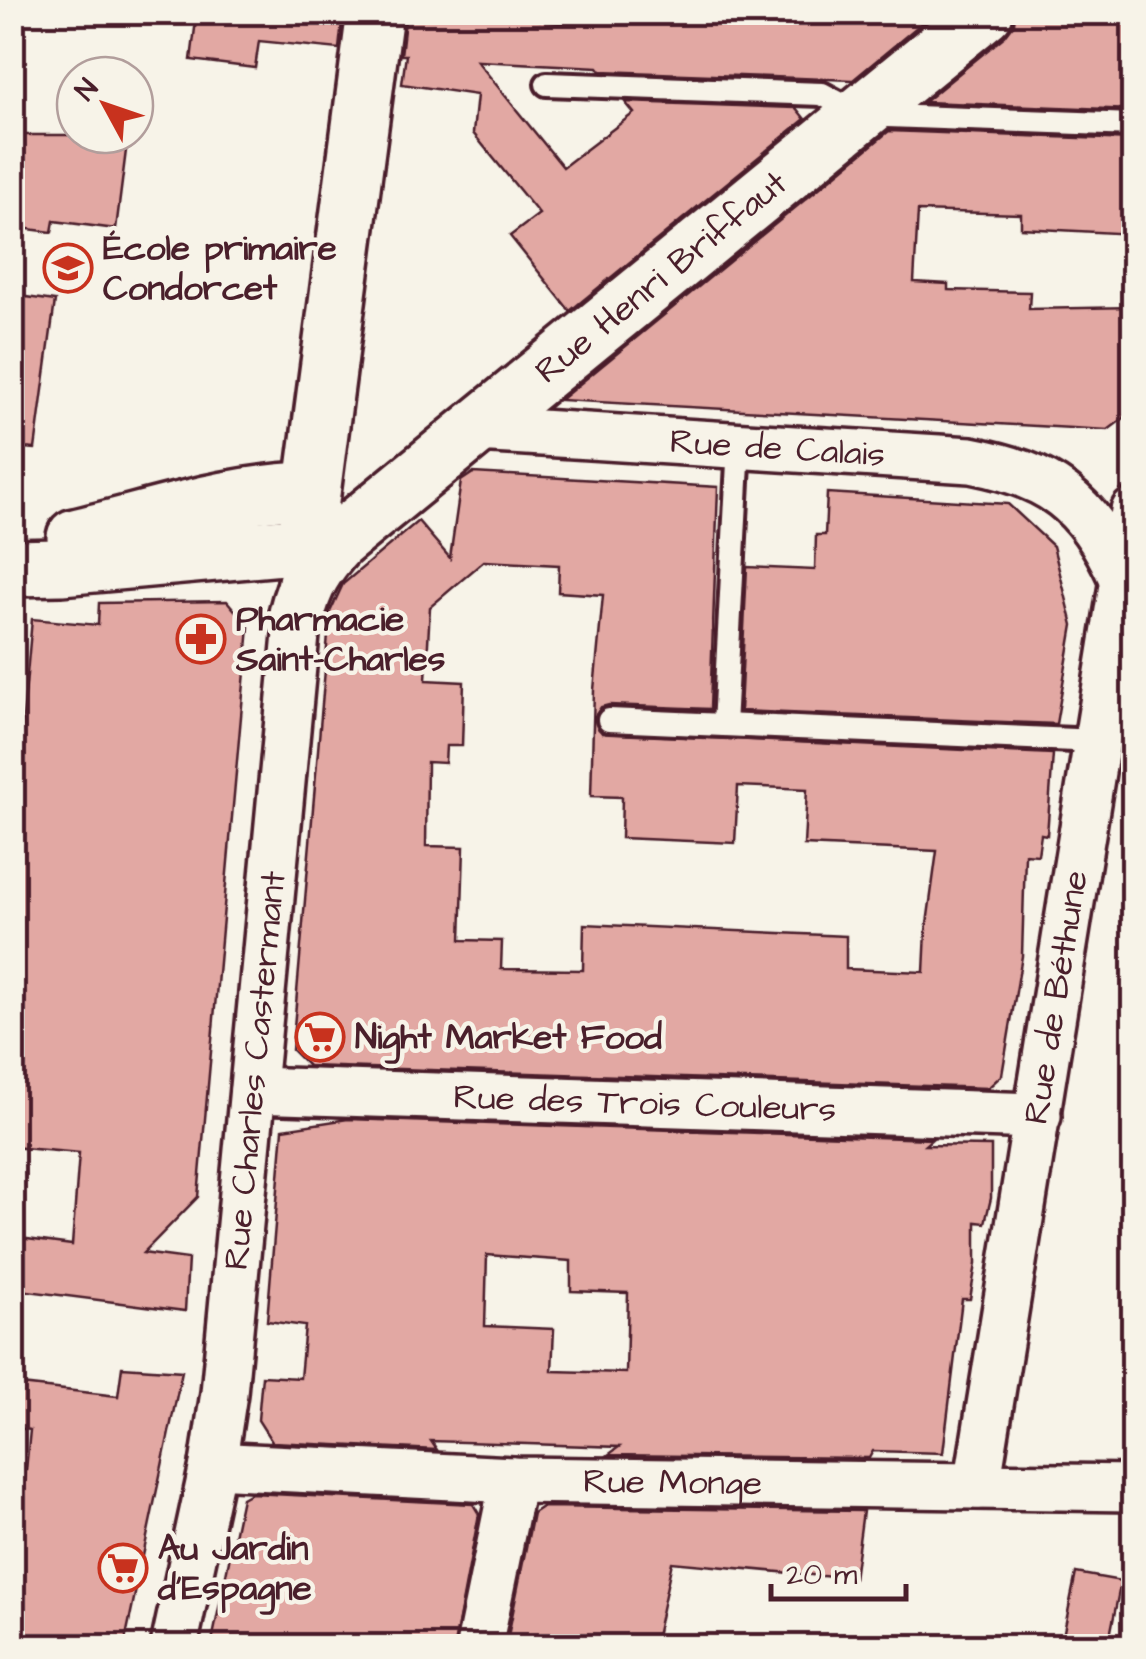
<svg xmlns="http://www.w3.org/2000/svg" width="1146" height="1659" font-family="'Architects Daughter',sans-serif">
<rect width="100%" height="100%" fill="#f7f3e8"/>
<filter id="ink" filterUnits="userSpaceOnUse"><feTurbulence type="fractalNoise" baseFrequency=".01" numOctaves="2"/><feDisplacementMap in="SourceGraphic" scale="20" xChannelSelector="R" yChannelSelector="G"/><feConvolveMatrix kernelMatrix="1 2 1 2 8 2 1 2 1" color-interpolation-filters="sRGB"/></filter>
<g filter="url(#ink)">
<g fill="#e2a8a3" stroke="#4a1f2b" stroke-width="2.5" fill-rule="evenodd">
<path d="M197 12H343L339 49 259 41 255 68 191 60Z"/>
<path d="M406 12H488L564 24 565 15 678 19V12H935L853 80 601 71 598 67 477 61 563 167 634 113 625 102 796 108 805 119 570 311 510 236 539 214 473 133 477 95 402 84 406 55H401Z"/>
<path d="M1015 12H1134V110L924 102 1005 36 1014 24Z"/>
<path d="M889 131 1134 140V234L1021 228V214L918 211 914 282 948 284V290L1030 292 1029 309 1134 307V367L1124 418 1108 430 560 400Z"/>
<path d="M12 135H128L116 229 54 221 52 232 12 227Z"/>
<path d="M12 295 55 301 35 449 12 447Z"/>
<path d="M473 473 718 487 710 709 609 705 601 707 594 718 602 733 1053 754 1047 835 1041 834 1038 855 1025 854 1022 956 1002 1075 988 1088 308 1066 292 1050 330 612 343 584 418 521 450 558 461 481ZM484 561 559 565 558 592 603 595 594 690 591 796 622 797 621 838 735 843 738 786 807 789 804 845 937 851 926 931 924 972 846 969V936L584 924 583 970 501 969 502 941 461 940 464 847 426 846 427 762 445 763 446 746H462L464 682 426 680 430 607Z"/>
<path d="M827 493 1008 504 1053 546 1073 625 1056 724 740 711 747 567 815 570 816 535H825Z"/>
<path d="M227 601 249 627 198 1197 143 1253 188 1259 185 1311 12 1289V1237L72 1245 79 1153 12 1147V740L21 741 32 619 98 625 99 603Z"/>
<path d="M348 1119 932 1139 925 1145 991 1146V1198L985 1223 976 1222V1264L970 1299H962L943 1453 873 1451 869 1458 608 1455 619 1447 431 1441 437 1450 272 1442 258 1420 262 1376 300 1378 305 1326 267 1321 283 1129ZM487 1255 571 1261V1291L628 1293 626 1373 552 1371 554 1329 485 1326Z"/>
<path d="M122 1367 182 1371 124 1646H12V1519L21 1520 30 1430 12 1427V1384L118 1396Z"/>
<path d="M251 1493 473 1504 479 1514 454 1646H211L242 1498Z"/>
<path d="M542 1507 863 1511 854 1579 672 1562 654 1646H506L533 1513Z"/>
<path d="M1076 1573 1121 1581 1108 1646H1061Z"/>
</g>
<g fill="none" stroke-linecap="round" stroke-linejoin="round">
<g stroke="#4a1f2b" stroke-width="30">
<g id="service">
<path d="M547 84 822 94 861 115 1134 125"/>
<path d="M609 720 1097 741"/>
<path d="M724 725 739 444"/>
</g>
</g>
<g stroke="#4a1f2b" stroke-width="52">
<g id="minor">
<path id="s1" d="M476 429 971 460C1050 475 1087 501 1121 576"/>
<path id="s2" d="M253 1090 1038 1116"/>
<path id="s3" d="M213 1465 513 1480 1134 1488"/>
<path id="s4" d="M977 1486 1134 511"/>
<path id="s5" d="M174 1646 213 1465 224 1393 301 582"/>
<path d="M479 1646 513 1480"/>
</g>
</g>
<g stroke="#4a1f2b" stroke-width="62">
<g id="tertiary">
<path d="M75 537C153 519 232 491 312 490"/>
<path d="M305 547 375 12"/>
<path d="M12 568 61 567 337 542"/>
<path id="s6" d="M297 614C304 584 316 565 337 542L985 12"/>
</g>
</g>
<use href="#service" stroke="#f7f3e8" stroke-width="22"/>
<use href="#minor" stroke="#f7f3e8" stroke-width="45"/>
<use href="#tertiary" stroke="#f7f3e8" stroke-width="55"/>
</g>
</g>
<defs>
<g id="school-ring" transform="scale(2.5)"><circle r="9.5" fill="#f7f3e8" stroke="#c8321e" stroke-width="1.5"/><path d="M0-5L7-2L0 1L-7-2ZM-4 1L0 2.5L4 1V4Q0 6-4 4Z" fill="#c8321e"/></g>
<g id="pharmacy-ring" transform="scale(2.5)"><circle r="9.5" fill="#f7f3e8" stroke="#c8321e" stroke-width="1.5"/><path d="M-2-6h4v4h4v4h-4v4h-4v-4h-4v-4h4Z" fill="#c8321e"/></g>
<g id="supermarket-ring" transform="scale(2.5)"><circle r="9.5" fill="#f7f3e8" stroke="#c8321e" stroke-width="1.5"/><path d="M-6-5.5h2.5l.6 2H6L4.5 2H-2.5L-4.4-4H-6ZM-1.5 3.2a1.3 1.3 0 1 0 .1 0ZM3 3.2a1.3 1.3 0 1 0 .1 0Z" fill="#c8321e"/></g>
</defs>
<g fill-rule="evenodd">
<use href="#school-ring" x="68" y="268"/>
<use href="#pharmacy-ring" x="201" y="639"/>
<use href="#supermarket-ring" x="320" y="1037"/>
<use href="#supermarket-ring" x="123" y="1568"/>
</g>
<g text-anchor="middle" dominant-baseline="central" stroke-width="9" stroke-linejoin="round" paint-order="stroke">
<g font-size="35" font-weight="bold" fill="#4a1f2b" stroke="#f7f3e8" text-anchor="start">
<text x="103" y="248">École primaire<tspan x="103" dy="40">Condorcet</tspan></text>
<text x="236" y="619">Pharmacie<tspan x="236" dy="40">Saint-Charles</tspan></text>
<text x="355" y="1037">Night Market Food</text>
<text x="158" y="1548">Au Jardin<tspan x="158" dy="40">d'Espagne</tspan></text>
</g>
<g font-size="35" fill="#4a1f2b" stroke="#f7f3e8">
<text stroke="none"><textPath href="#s6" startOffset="502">Rue Henri Briffaut</textPath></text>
<text stroke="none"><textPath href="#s1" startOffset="302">Rue de Calais</textPath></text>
<text stroke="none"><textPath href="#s4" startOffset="495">Rue de Béthune</textPath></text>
<text stroke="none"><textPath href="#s5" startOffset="582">Rue Charles Castermant</textPath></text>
<text stroke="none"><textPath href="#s2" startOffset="392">Rue des Trois Couleurs</textPath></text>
<text stroke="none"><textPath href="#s3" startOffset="460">Rue Monge</textPath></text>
</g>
</g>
<rect width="1146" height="1659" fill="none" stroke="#f7f3e8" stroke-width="50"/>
<rect x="25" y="25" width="1096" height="1609" fill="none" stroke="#4a1f2b" stroke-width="4" filter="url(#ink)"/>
<g transform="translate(105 105) rotate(310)"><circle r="48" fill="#f7f3e8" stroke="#b29e9c" stroke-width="2.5"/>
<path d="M0-8L18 38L0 25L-18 38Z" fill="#c8321e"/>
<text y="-15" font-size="28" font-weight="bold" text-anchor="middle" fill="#4a1f2b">N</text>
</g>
<path d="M771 1584v15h135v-15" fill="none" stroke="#4a1f2b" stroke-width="5"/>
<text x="786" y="1584" font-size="30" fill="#4a1f2b" stroke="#f7f3e8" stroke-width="8" paint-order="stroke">20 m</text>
</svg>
